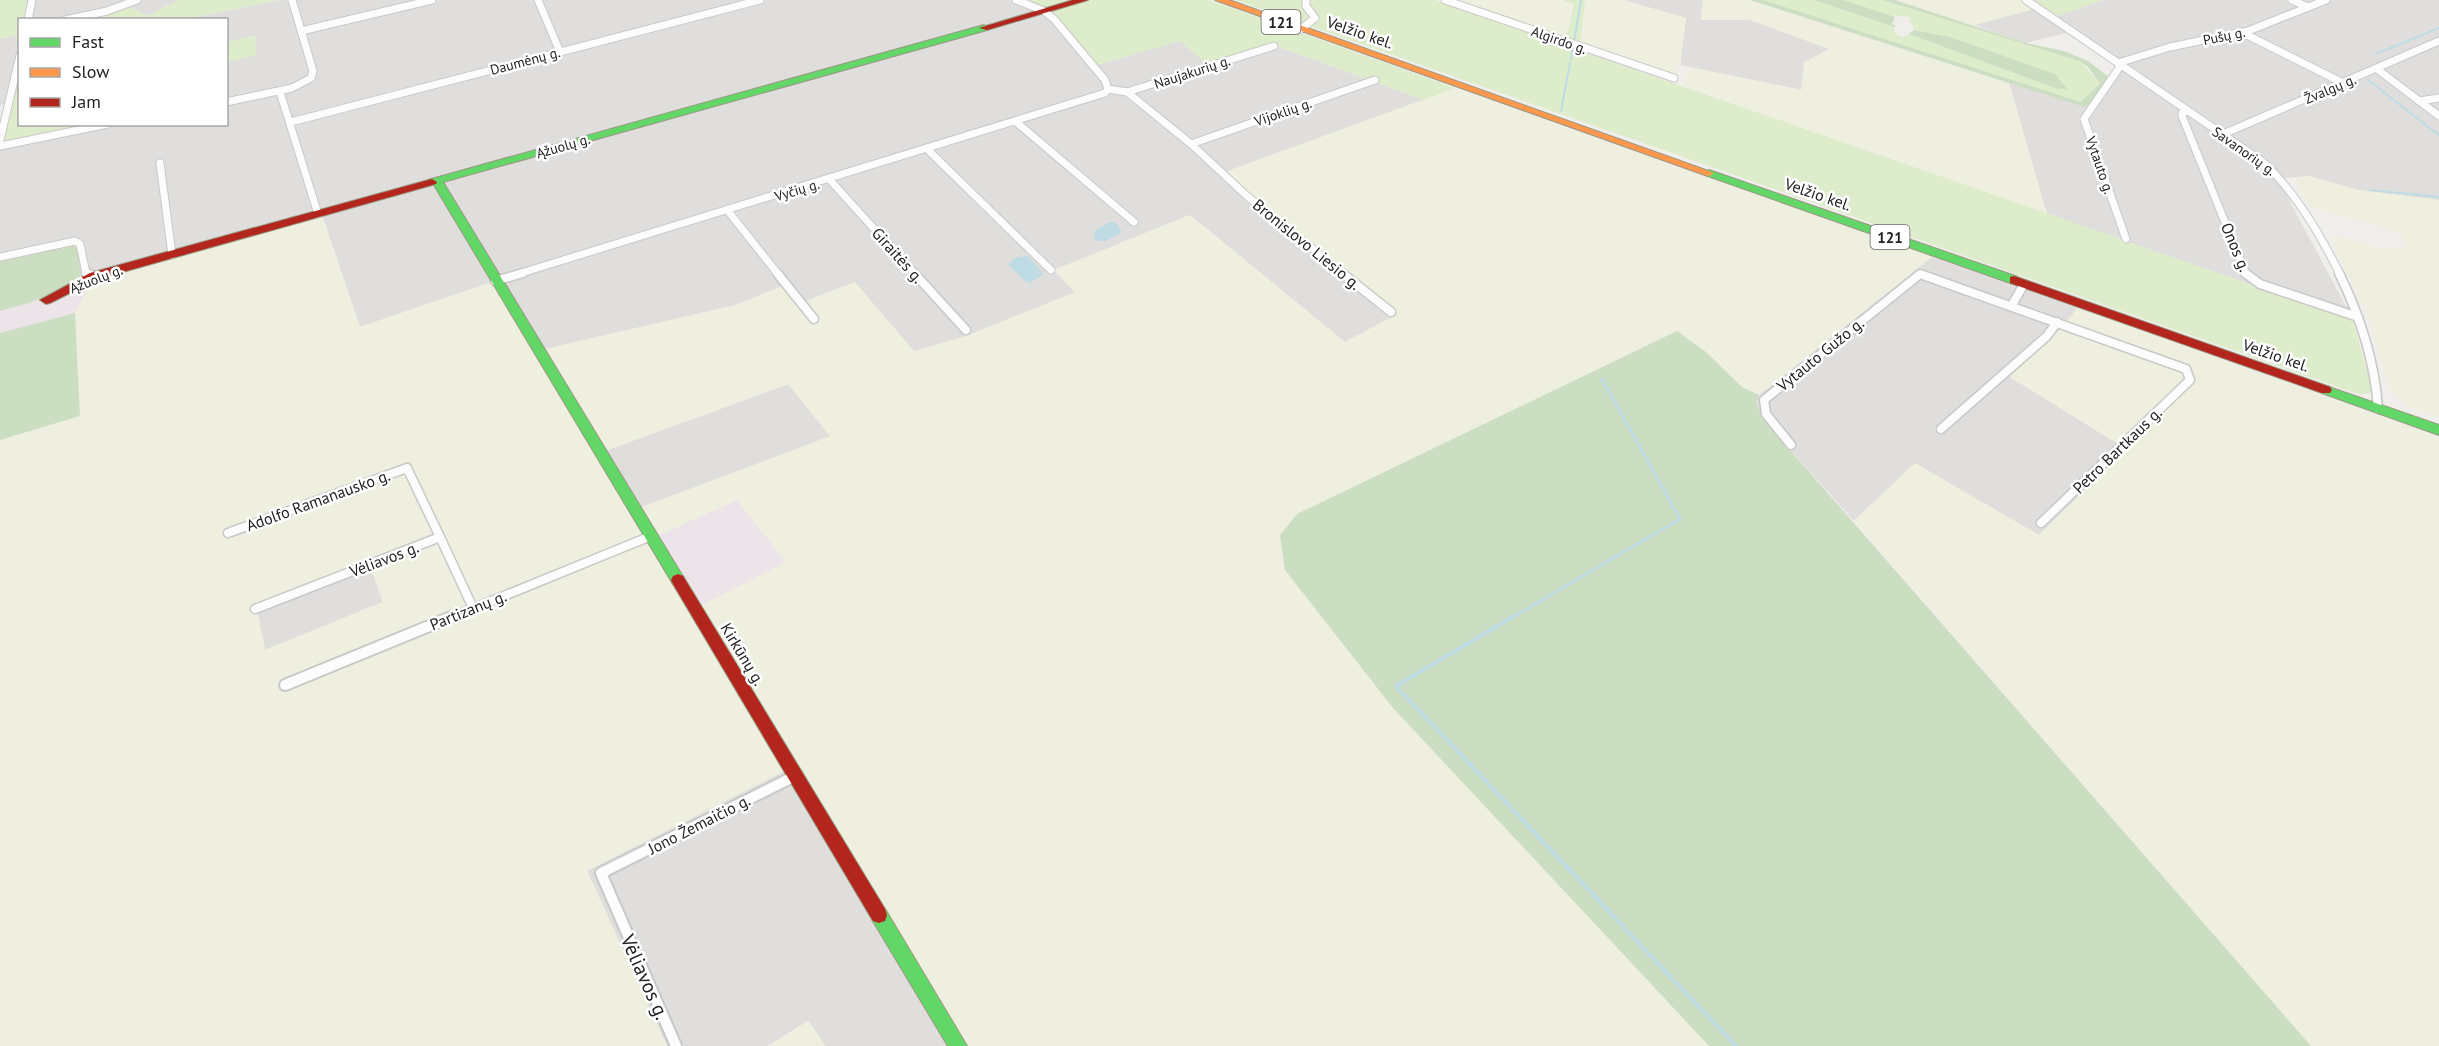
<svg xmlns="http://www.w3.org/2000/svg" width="2439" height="1046" font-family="'PT Sans',sans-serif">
<rect width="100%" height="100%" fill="#f0eeeb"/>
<g fill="#dfdedc">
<path d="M31 0H179L147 16 26 20Z"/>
<path d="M279 0H1023L1045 8 1097 65 1179 41 1271 44 1424 100 1226 172 1250 196 1398 315 1344 342 1190 215 1054 270 1076 292 964 337 913 351 798 304 780 287 736 305 541 350 495 281 360 327 322 215 81 282 78 249 0 260V146L108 125 226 124 227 62 256 55 254 36 227 42 226 20 185 19Z"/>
<path d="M1623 0H1703L1701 20H1750L1830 49 1824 54 1809 59 1802 90 1680 65 1686 18Z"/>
<path d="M2103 0H2439V200L2358 190 2308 176 2278 179 2353 320 2047 214 2009 83 2088 107 2117 65 2069 32 2026 43 1974 25 2034 9 2049 19Z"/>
<path d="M19 35V47L6 102 0 106V39Z"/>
<path d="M1932 257 2077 308 2063 327 2010 377 2127 449 2038 536 1915 463 1854 521 1763 419 1756 402 1759 395Z"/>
<path d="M789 384 831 437 639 508 605 451Z"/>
<path d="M368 562 383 602 265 650 256 605Z"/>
<path d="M786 770 948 1046H825L808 1021 768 1046H667L587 871Z"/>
</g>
<g fill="#ede4e9">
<path d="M94 278 75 313 0 333V311L32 302 64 287Z"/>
<path d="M737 500 787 563 696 608 652 538Z"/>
</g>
<g fill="#efefdf" fill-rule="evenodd">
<path d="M1451 0H1562L1574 4 1565 40Z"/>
<path d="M1585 0H1623L1686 18 1680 65 1675 74 1580 45Z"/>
<path d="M1703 0H1750L2009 83 2047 214 1684 86 1688 67 1801 90 1804 62 1829 49 1750 20H1701Z"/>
<path d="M1895 0H2021L2034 9 1974 25Z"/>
<path d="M1455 88 1932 257 1759 395 1742 387 1706 352 1677 331 1298 514 1280 535 1285 570 1393 708 1709 1046H948L786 770 587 871 667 1046H0V440L80 416 75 313 94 278 322 215 360 327 495 281 696 608 786 562 737 500 654 537 639 508 830 436 788 384 605 451 541 350 736 305 781 287 798 304 855 282 914 351 964 337 1075 292 1054 270 1190 215 1345 342 1397 314 1250 196 1225 172ZM369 562 383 602 265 650 256 605Z"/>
<path d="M2308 176 2358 190 2439 200V417L2406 405 2390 390 2366 311 2329 237H2341L2377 247 2392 249 2402 248 2406 243 2402 237 2396 232 2310 206 2299 190 2296 178Z"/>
<path d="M2077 308 2439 437V1046H2311L1854 521 1915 463 2039 535 2126 449 2010 377 2063 327Z"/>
<path d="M809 1021 825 1046H768L808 1021Z"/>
</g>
<g fill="#ddeccb">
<path d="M0 0H31L26 19 20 20 19 35 0 39Z"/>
<path d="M179 0H279L185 19 83 20 128 6 147 16Z"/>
<path d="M1023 0H1209L1455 88 1424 100 1271 44 1208 64 1179 41 1097 65 1045 8Z"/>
<path d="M1236 0H1435L2353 320 2373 392 2361 395Z"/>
<path d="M1562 0H1585L1580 45 1565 40 1574 4Z"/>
<path d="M1763 0H1814L1894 27 1895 34 1903 37 1909 34 2058 89 2054 74 1950 37 1914 30 1909 17 1883 15 1843 0H1883L2079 61 2100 82 2081 102Z"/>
<path d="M2034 0H2103L2058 16Z"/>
<path d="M255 36 256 55 227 62V42Z"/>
<path d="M19 77 20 124 108 125 0 143Z"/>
</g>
<g fill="#cbdec1">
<path d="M1750 0H1763L2081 102 2100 83 2088 67 2079 61 1883 0H1895L2026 43 2064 51 2088 61 2109 77 2088 107 2078 105Z"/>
<path d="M1814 0H1843L1895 17 1892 24 1897 26 1894 27Z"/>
<path d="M1914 30 1950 37 2055 74 2067 89H2058L1909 34Z"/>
<path d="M71 245 78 249 81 282 32 302 0 311V260Z"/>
<path d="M75 313 80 416 0 440V333Z"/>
<path d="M1677 331 1706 352 1742 387 1759 395 1756 402 1763 419 2311 1046H1709L1393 708 1285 570 1280 535 1297 514Z"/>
</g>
<g fill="#bfdbe3">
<path d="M1109 222 1116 223 1122 232 1106 241H1097L1094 237 1095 231Z"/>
<path d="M1028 256 1044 274 1030 283 1026 282 1008 264 1017 257Z"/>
</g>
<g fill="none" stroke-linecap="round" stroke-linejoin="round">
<g stroke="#bfdbe3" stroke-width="2">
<path d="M1574 42 1581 0"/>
<path d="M2376 54 2439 28"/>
<path d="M1571 59 1573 47"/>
<path d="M2368 80 2439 135"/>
<path d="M1561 111 1570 63"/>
<path d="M2370 190 2439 197"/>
</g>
<path stroke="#bfdbe3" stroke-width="3" d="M1513 617 1680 519 1602 379"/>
<path stroke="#bfdbe3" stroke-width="4" d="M1516 615 1396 686 1736 1046"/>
<g stroke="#c9c8c7" stroke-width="9">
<g id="street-far2">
<path d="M538 0 560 52"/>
<path d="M1445 0 1674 78"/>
<path d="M2026 0 2263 162C2297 194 2319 233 2340 274"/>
<path d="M2292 0 2308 7"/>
<path d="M28 20 32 0"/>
<path d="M65 20 107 11 137 0"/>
<path d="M1301 29 1315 18 1306 6V0"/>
<path d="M301 31 432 0"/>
<path d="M2243 33 2343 83"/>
<path d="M2118 63 2170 47 2248 31 2326 0"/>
<path d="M2121 65 2084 119 2126 239"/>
<path d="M2377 69 2439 116"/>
<path d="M1108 89 1127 92 1274 46"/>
<path d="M280 92 318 214"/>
<path d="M1127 92 1191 144 1247 196 1344 274"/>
<path d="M2419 101 2439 98"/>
<path d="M226 102 292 88 311 78 313 71 292 0"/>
<path d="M2188 111 2182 113V116L2246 274"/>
<path d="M291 122 760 0"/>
<path d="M1016 122 1134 222"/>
<path d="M2221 135 2439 41"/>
<path d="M0 140 20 55"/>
<path d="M1191 144 1375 80"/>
<path d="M0 146 108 124"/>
<path d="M928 150 1051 270"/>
<path d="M160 163 172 255"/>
<path d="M830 180 915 274"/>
<path d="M728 211 778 274"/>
<path d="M0 257 75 241 80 244 86 273 89 274"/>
<path d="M518 274 1105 93 1108 89 1105 80 1054 19 1044 11 1016 0"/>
</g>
</g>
<g stroke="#c9c8c7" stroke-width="11">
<g id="street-far1">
<path d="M86 273 94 276"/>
<path d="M777 273 814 319"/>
<path d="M914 273 966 330"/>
<path d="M1342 273 1391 312"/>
<path d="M2245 273 2260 284 2358 317"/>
<path d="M2339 273C2360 316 2375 361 2378 409"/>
<path d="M495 281 523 273"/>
<path d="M2012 305 2024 284"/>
<path d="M1941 429 2047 336 2057 322"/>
<path d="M1791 445 1766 414 1764 400 1920 274 2186 369 2190 380 2041 523"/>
<path d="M228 533 407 468 440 537"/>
<path d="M255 609 440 537 473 608"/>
<path d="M452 617 651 536"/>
</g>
</g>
<g stroke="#c9c8c7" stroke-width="14">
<g id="street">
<path d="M285 685 456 615"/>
<path d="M676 1046 601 873 797 775"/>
</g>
</g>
<g stroke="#999a82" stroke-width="2">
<g id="fast">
<path d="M984 25 989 28 987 30 443 182 685 580 683 584H673L434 185 427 182 428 180Z"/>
<path d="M1709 170 2018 277 2020 280 2014 284 2010 283 1705 175 1704 173Z"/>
<path d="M2326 386 2439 425V435L2322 393 2320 390Z"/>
<path d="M879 907 885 909 967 1046H948L873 921 871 915 873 909Z"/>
</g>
</g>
<g stroke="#999a82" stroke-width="2">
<path id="slow" d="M1215 0H1229L1714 173 1709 176 1705 175Z"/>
</g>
<g stroke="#999a82" stroke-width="2">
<g id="jam">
<path d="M1073 0H1088L987 30 979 28Z"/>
<path d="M432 179 437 182 436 184 98 279 50 303 46 304 40 300 90 273Z"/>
<path d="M2014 276 2330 387 2332 390 2330 393H2322L2010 283V277Z"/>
<path d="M678 574 683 576 885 909 887 915 885 921 879 923 873 921 673 584 671 580 673 576Z"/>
</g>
</g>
<use href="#street-far2" stroke="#fdfcfc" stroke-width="7"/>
<use href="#street-far1" stroke="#fdfcfc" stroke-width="8"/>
<use href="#street" stroke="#fdfcfc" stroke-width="10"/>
<use href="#fast" fill="#63d668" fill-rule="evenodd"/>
<use href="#slow" fill="#ff974d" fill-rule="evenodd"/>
<use href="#jam" fill="#b3261e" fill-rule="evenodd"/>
</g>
<g text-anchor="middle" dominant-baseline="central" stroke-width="5" stroke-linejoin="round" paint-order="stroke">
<g font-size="14" fill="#222" stroke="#fff">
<text transform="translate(2224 36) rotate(-12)">Pušų g.</text>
<text transform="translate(1559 40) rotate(19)">Algirdo g.</text>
<text transform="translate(525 61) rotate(-15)">Daumėnų g.</text>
<text transform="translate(1192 72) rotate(-18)">Naujakurių g.</text>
<text transform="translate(2330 89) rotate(-23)">Žvalgų g.</text>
<text transform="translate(1283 112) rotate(-19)">Vijoklių g.</text>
<text transform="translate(563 146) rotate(-16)">Ąžuolų g.</text>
<text transform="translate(2244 151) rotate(35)">Savanorių g.</text>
<text transform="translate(2100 165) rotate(71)">Vytauto g.</text>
<text transform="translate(797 190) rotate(-17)">Vyčių g.</text>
<text transform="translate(96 279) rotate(-21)">Ąžuolų g.</text>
</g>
<g fill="#fff" stroke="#646464" stroke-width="1.5">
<rect x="1261.5" y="10" width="39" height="24" rx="4.5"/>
<rect x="1870.5" y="225" width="39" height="24" rx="4.5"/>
</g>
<g font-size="15" font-weight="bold" fill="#222">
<text x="1281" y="22">121</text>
<text x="1890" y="237">121</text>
</g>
<g font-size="16" fill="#222" stroke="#fff">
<text transform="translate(1360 32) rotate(19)">Velžio kel.</text>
<text transform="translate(1818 194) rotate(19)">Velžio kel.</text>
<text transform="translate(1307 244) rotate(39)">Bronislovo Liesio g.</text>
<text transform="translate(2236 247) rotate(67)">Onos g.</text>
<text transform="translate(898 255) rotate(48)">Giraitės g.</text>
<text transform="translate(1820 354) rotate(-39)">Vytauto Gužo g.</text>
<text transform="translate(2276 355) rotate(19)">Velžio kel.</text>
<text transform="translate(2117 450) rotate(-44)">Petro Bartkaus g.</text>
<text transform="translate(318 500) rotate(-20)">Adolfo Ramanausko g.</text>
<text transform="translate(384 559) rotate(-21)">Vėliavos g.</text>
<text transform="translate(468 610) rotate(-22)">Partizanų g.</text>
<text transform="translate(743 654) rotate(59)">Kirkūnų g.</text>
<text transform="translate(699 824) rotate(-27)">Jono Žemaičio g.</text>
</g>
<g font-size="20" fill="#222" stroke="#fff">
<text transform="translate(645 977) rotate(66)">Vėliavos g.</text>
</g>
</g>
<rect x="18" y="18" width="210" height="108" fill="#ffffff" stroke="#a7a7a7" stroke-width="1.5"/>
<rect x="30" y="38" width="30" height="9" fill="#63d668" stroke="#a7a7a7" stroke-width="1.5"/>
<text x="72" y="48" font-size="18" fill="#222222">Fast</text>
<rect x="30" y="68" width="30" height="9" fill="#ff974d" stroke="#a7a7a7" stroke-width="1.5"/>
<text x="72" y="78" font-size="18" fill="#222222">Slow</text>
<rect x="30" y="98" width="30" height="9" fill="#b3261e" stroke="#a7a7a7" stroke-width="1.5"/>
<text x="72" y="108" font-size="18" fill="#222222">Jam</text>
</svg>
